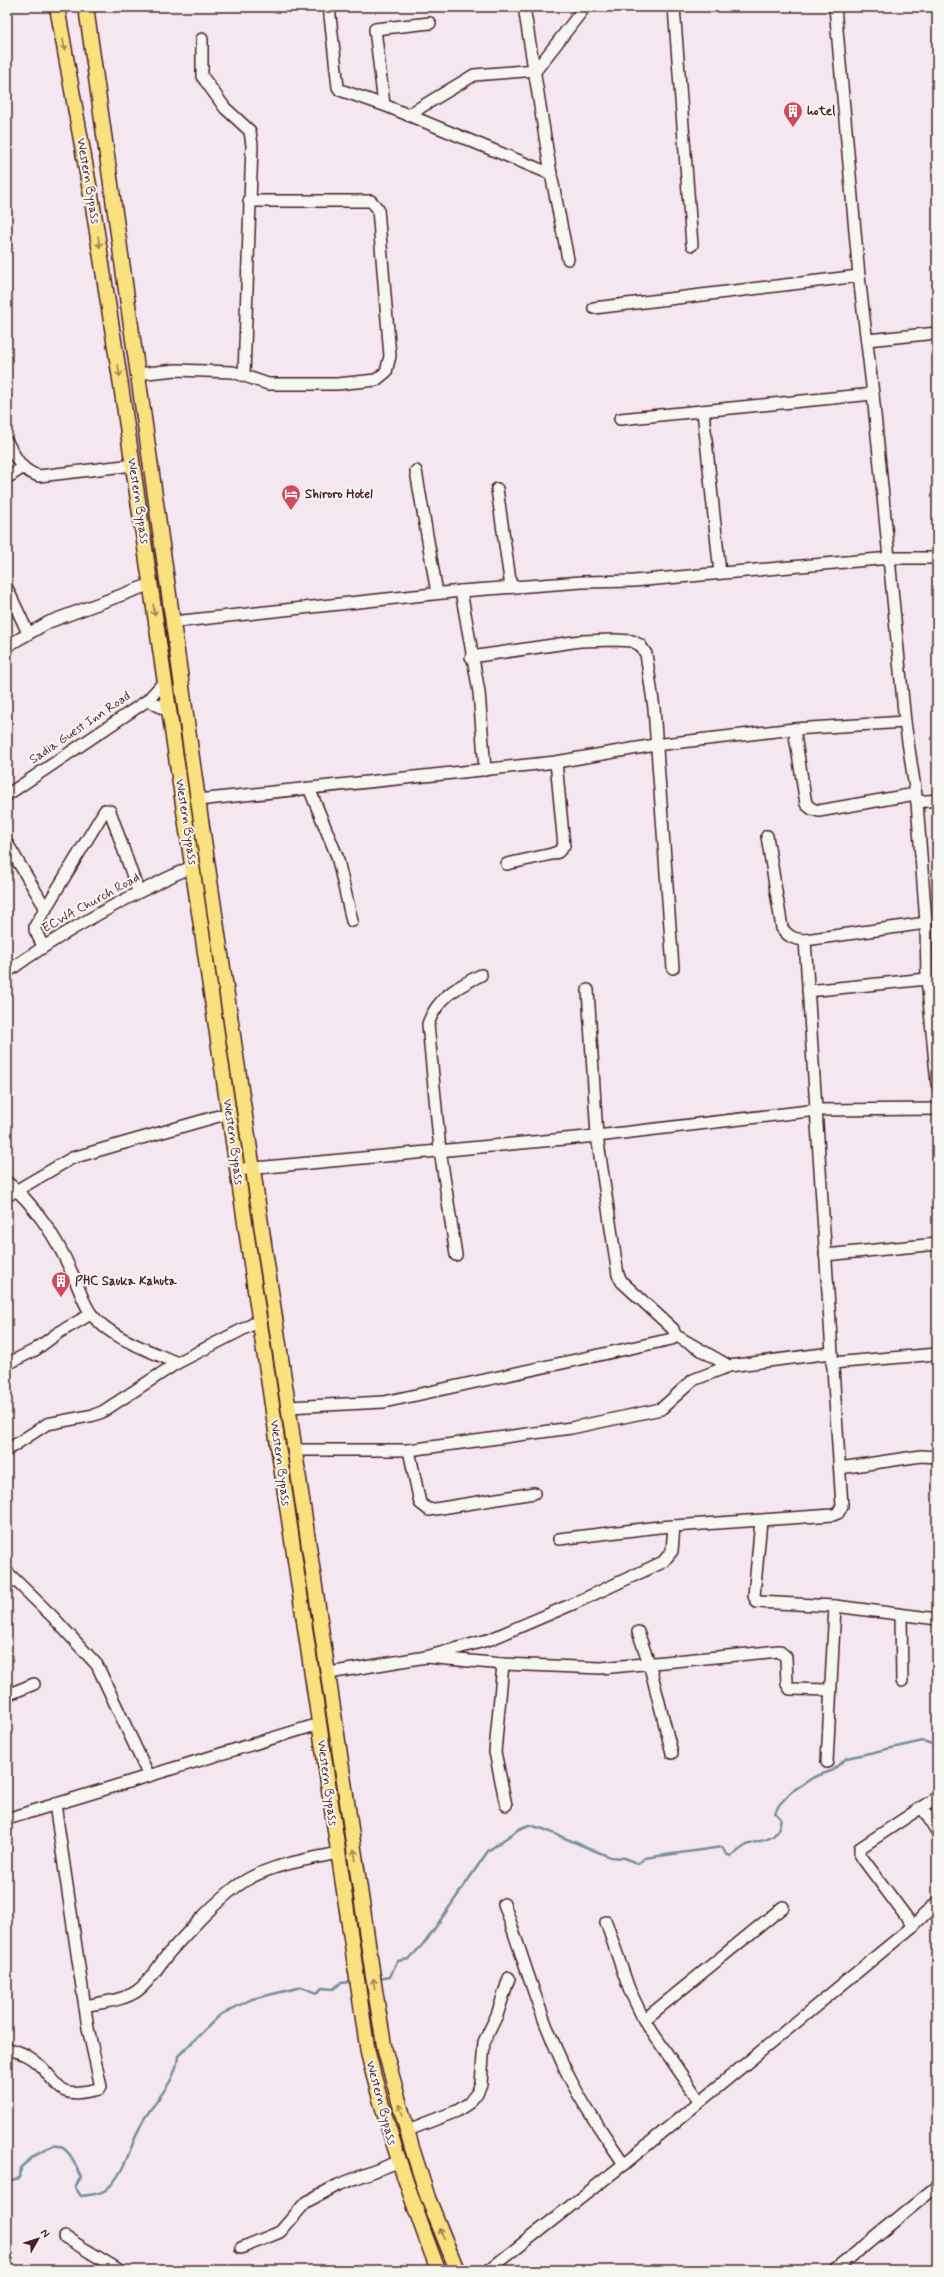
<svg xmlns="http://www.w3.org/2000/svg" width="944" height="2277" font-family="Mynerve,sans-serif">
<rect width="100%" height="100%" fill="#f4e7ef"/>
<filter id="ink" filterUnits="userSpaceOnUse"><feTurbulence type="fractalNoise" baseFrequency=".025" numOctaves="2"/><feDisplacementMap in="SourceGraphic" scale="8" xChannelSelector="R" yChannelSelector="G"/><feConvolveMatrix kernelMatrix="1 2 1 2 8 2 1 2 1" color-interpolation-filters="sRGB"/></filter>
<g filter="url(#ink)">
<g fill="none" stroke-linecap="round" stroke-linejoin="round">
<g stroke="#72909e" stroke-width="2.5">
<path d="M378 1979 390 1977 397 1961 409 1959 426 1941 488 1851 519 1829 529 1825 543 1829 610 1857 625 1858 638 1864 645 1858 722 1847 726 1854 731 1856C736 1853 741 1848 747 1845 765 1838 777 1843 781 1819L775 1813 779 1805 791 1792 814 1777 831 1771 847 1758 923 1741 937 1746"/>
<path d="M7 2175 11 2180 20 2178 21 2167C52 2140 64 2134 81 2177L75 2187 81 2196C89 2195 100 2195 107 2189 127 2171 131 2141 144 2119 157 2098 176 2082 178 2056L220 2015 252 1999 302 1987 317 1993 322 1988 333 1989 341 1983 353 1982"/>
</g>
<g stroke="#4a1f2b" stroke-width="14">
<g id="minor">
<path d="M329 7 338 87 340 90 384 105 551 174"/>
<path d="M524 7 551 174 568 259"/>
<path d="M674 7 692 245"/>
<path d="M835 7 859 276 873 394 905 722 917 802 926 923 927 979 937 1084"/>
<path d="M202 39V76L225 108 250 131 252 145 244 375"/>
<path d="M384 105 375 29 430 23"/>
<path d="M408 115 474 75 536 70 585 7"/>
<path d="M594 308 859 276"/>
<path d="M867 340 937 333"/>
<path d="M137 374 176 370 233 372 268 384H337L376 380 386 372 390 356 378 209 371 201H249"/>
<path d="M703 411 720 573"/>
<path d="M620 419 873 394"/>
<path d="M7 442C16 458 21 471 39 476L133 465"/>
<path d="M416 471 437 593"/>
<path d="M7 478 22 468"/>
<path d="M497 489 511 587"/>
<path d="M7 588 28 633"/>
<path d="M461 591 479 692 485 770"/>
<path d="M173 622 461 591 582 582 634 581 890 558H937"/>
<path d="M7 646 49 622 151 584"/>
<path d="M471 657 580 641 615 640 632 641 640 645 646 654 654 708 673 968"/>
<path d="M148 700 168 711"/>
<path d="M794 729 806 804 812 809 819 811 915 794"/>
<path d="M309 788 337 856 352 921"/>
<path d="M7 795 148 700 164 682"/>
<path d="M198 800 556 762 655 745 794 729 905 722"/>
<path d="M917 802 937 800"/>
<path d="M7 843 46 909"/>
<path d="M507 864 552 854 558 852 564 846 556 762"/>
<path d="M805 940 926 923"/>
<path d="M43 946 35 930V926L105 810 110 811 138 891"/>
<path d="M7 972C65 930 128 896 193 866"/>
<path d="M808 991 927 979"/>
<path d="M245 1169 597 1136 817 1110 937 1109"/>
<path d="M7 1182C35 1204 57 1239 71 1271 78 1284 83 1304 92 1315 112 1339 149 1350 177 1363L259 1321"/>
<path d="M7 1196 72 1158 229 1113"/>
<path d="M456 1255 440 1150 428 1024C437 998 457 987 481 975"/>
<path d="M825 1255 937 1244"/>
<path d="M675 1335 729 1366"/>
<path d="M832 1363 937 1354"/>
<path d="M7 1364 35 1350 58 1333 91 1314"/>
<path d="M288 1407 384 1402 672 1339 675 1335 673 1329 622 1282 618 1275 597 1136 588 990"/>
<path d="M7 1450 47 1424 94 1415 102 1412 177 1363"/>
<path d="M295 1450H409L571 1428 661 1409 693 1380 729 1366 831 1353"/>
<path d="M409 1450 420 1503 429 1510 534 1493"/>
<path d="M840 1468 921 1456 937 1457"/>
<path d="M761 1521 754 1596 757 1602 835 1606 937 1619"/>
<path d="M674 1526 672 1551 663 1562 575 1603 491 1639 426 1657 503 1664 601 1668 779 1651 786 1657 787 1684 790 1689 830 1690"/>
<path d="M559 1539 659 1527 833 1515 838 1513 842 1506 805 940C794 939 788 937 782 928L767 836"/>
<path d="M7 1572 53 1617 97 1665 149 1776"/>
<path d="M901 1616 902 1681"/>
<path d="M638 1632 649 1663 672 1753"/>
<path d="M503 1664 495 1752 506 1805"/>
<path d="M329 1673 426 1657"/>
<path d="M7 1695 34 1684"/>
<path d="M827 1762 835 1606"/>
<path d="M922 1807 937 1832"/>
<path d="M7 1819 319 1724"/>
<path d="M504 1904C523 1957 538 2011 562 2062 578 2099 602 2131 624 2164"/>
<path d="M606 1922 629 1989 644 2020 699 2100"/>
<path d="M913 1926 863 1859 860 1854V1848L937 1797"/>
<path d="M85 2006C101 2002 123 2001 137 1991 150 1982 158 1966 168 1954 189 1931 212 1905 237 1886 266 1865 303 1861 337 1853"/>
<path d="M644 2020 783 1907"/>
<path d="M7 2049C27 2052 39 2063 52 2079 56 2083 60 2089 65 2091 75 2095 89 2091 99 2089L101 2087 88 2028 55 1804"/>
<path d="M408 2130 457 2111 469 2103 477 2093 481 2084 484 2042 497 2015 509 1978"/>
<path d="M65 2237 119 2270"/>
<path d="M241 2248 280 2232 306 2202 338 2185 398 2162"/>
<path d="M489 2270 624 2164 913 1926 937 1902"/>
<path d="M835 2270 937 2186"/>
</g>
</g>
<g stroke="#4a1f2b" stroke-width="17">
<g id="major">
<path d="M57 7 93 207 120 379 368 2053C386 2128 411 2199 438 2270"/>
<path d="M86 7 198 800 375 1990 385 2051 412 2148 428 2198 457 2270"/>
</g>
</g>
<use href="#minor" stroke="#f6f6f2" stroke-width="11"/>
<use href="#major" stroke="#fae180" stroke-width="14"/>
</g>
<defs><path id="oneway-shaft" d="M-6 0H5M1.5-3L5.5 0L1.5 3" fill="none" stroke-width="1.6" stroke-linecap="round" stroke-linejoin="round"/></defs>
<g stroke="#a28056">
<use href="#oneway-shaft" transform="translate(64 45) rotate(80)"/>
<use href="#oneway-shaft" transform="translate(99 242) rotate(81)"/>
<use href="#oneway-shaft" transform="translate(119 371) rotate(81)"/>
<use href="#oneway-shaft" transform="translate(154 610) rotate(83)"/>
<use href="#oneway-shaft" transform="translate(355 1855) rotate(-98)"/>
<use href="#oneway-shaft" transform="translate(374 1984) rotate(-98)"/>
<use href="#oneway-shaft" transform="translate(401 2110) rotate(-107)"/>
<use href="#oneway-shaft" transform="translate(442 2234) rotate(-112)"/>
</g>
</g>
<defs>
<g id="building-pin" transform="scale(1)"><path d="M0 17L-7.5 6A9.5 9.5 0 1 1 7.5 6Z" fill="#d1495b" stroke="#f6f6f2"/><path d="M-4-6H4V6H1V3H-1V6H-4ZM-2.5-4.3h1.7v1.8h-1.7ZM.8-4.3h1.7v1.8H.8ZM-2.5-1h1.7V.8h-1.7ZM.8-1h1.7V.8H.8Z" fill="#fff"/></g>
<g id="hotel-pin" transform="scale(1)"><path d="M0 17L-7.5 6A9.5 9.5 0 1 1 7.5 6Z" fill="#d1495b" stroke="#f6f6f2"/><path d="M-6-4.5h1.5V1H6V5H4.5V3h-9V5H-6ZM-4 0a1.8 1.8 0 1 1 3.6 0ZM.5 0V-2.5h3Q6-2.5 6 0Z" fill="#fff"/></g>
</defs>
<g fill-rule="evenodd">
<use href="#building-pin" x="793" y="111"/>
<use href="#hotel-pin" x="291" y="494"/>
<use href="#building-pin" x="61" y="1281"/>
</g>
<g text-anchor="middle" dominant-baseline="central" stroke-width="4" stroke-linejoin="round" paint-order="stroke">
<g font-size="13" font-weight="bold" fill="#4a1f2b" stroke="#f6f6f2" text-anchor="start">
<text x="807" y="111">hotel</text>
<text x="305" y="494">Shiroro Hotel</text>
<text x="75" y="1281">PHC Sauka Kahuta</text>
</g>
<g font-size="13" fill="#4a1f2b" stroke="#f6f6f2">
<text transform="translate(88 181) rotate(80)">Western Bypass</text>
<text transform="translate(138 501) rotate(81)">Western Bypass</text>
<text transform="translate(80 728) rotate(-34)">Sadia Guest Inn Road</text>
<text transform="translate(186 822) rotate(81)">Western Bypass</text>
<text transform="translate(91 903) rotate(-29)">ECWA Church Road</text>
<text transform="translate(233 1142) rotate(82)">Western Bypass</text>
<text transform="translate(280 1463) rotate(82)">Western Bypass</text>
<text transform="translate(327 1783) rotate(82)">Western Bypass</text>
<text transform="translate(381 2103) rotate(75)">Western Bypass</text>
</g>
</g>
<rect width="944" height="2277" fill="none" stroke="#f6f6f2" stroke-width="24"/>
<rect x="12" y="12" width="920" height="2253" fill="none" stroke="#4a1f2b" stroke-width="1.5" filter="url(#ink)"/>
<g transform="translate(38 2239) rotate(51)" stroke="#f6f6f2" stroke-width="3" paint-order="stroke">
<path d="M0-3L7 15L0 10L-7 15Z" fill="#4a1f2b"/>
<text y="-6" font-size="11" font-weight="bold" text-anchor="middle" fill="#4a1f2b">N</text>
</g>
</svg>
